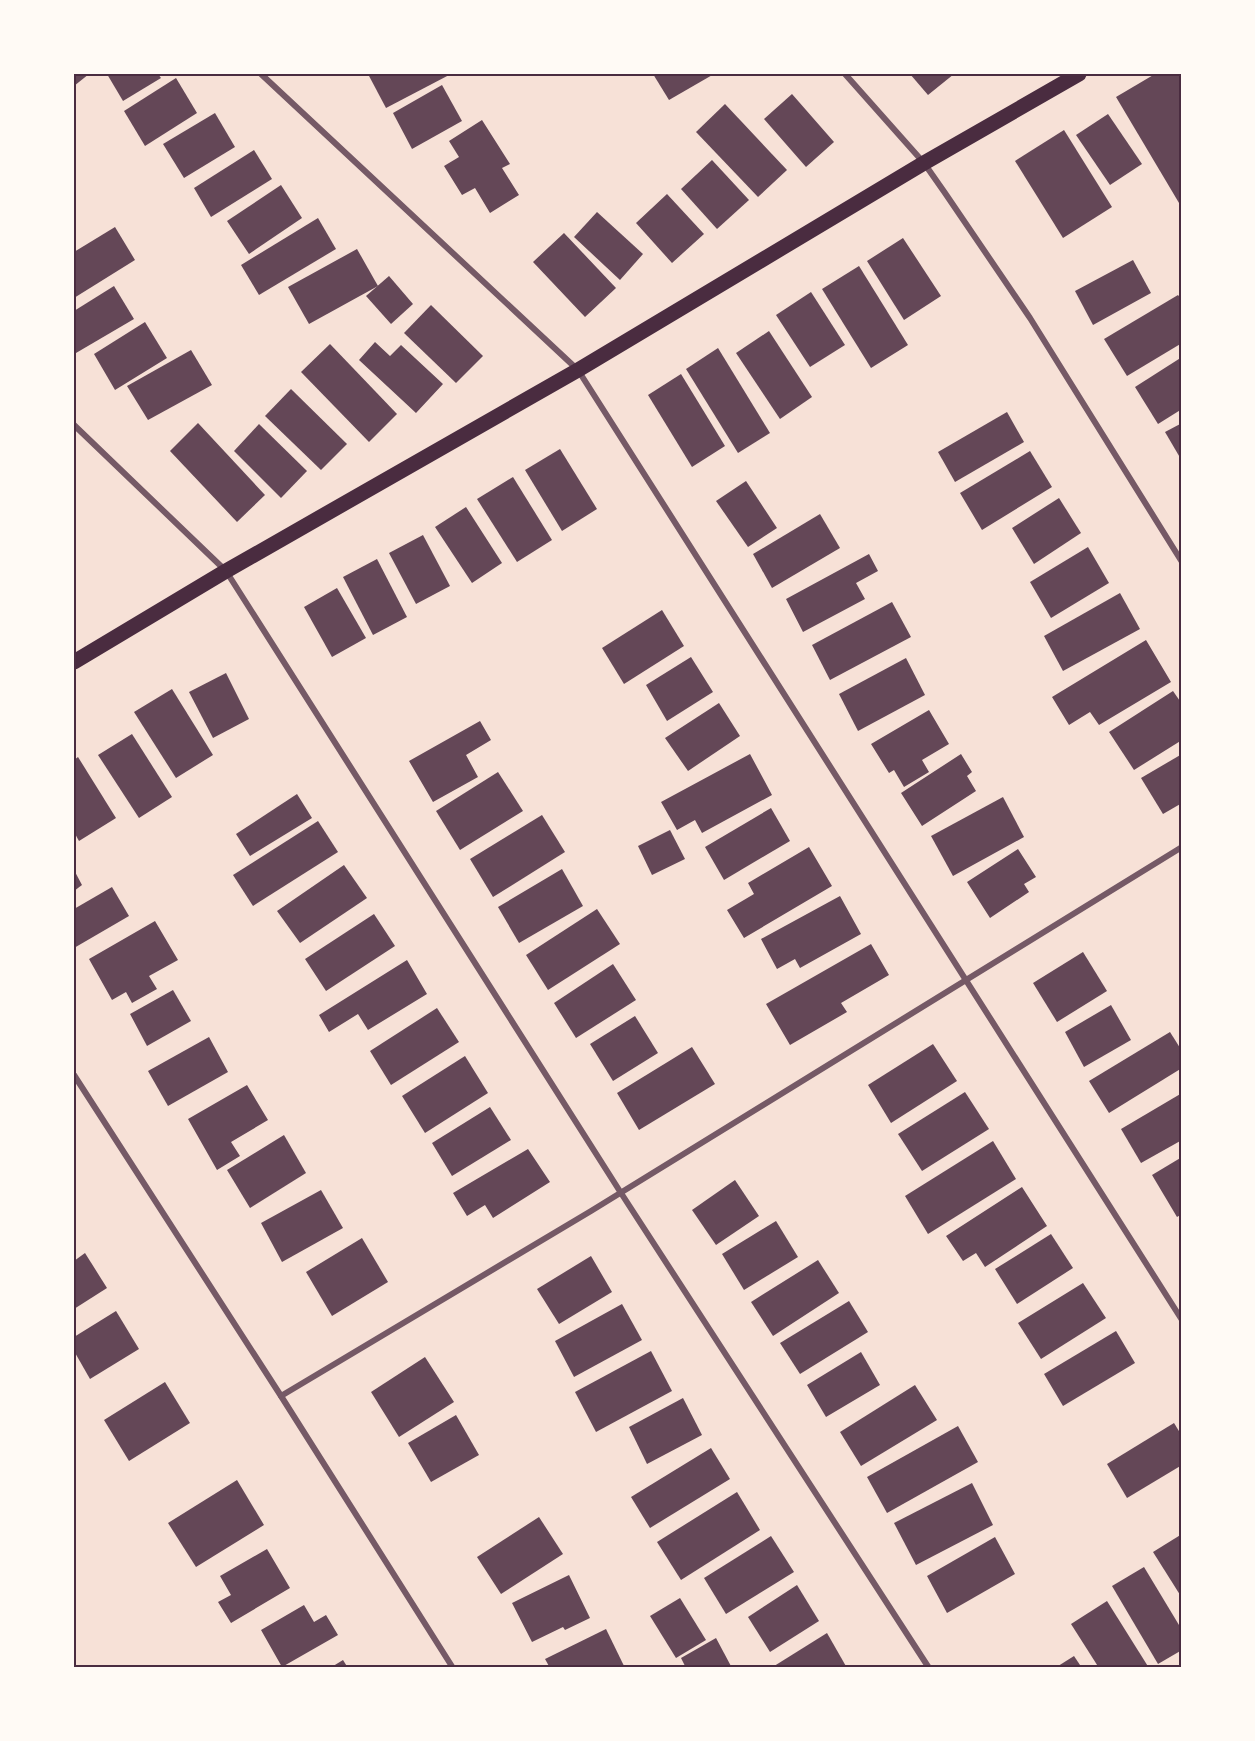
<svg xmlns="http://www.w3.org/2000/svg" width="1255" height="1741" font-family="Georgia,serif">
<rect width="100%" height="100%" fill="#f7e1d7"/>
<g fill="#644757">
<path d="M74 74H89L74 86Z"/>
<path d="M107 74H158L161 78 123 101Z"/>
<path d="M368 74H451L386 108Z"/>
<path d="M653 74H714L669 100Z"/>
<path d="M910 74H954L928 95Z"/>
<path d="M1155 74H1182V208L1116 97Z"/>
<path d="M176 78 197 113 145 146 124 111Z"/>
<path d="M442 85 462 121 412 149 393 113Z"/>
<path d="M792 94 834 142 806 167 764 119Z"/>
<path d="M725 104 787 170 758 197 696 132Z"/>
<path d="M215 113 235 147 184 178 163 144Z"/>
<path d="M1108 114 1142 164 1110 185 1076 135Z"/>
<path d="M482 120 510 164 502 168 519 195 490 213 475 188 462 195 444 166 459 157 449 141Z"/>
<path d="M1064 130 1112 207 1063 238 1015 161Z"/>
<path d="M254 150 272 179 211 217 194 188Z"/>
<path d="M712 160 749 200 717 229 681 189Z"/>
<path d="M281 185 302 218 249 254 227 221Z"/>
<path d="M667 194 704 234 672 263 636 223Z"/>
<path d="M597 212 643 254 620 280 574 237Z"/>
<path d="M318 218 336 249 259 295 241 265Z"/>
<path d="M115 227 135 260 74 298V252Z"/>
<path d="M564 233 616 288 585 317 533 262Z"/>
<path d="M903 238 941 296 904 320 867 261Z"/>
<path d="M357 249 378 286 309 324 288 287Z"/>
<path d="M1133 260 1151 293 1093 325 1075 291Z"/>
<path d="M859 266 908 345 871 368 822 289Z"/>
<path d="M389 276 413 304 391 324 366 296Z"/>
<path d="M114 286 134 319 76 353 74 349V311Z"/>
<path d="M811 292 845 345 810 367 776 315Z"/>
<path d="M1178 295 1182 300V343L1127 376 1104 339Z"/>
<path d="M431 305 483 356 456 383 404 333Z"/>
<path d="M145 322 167 358 115 390 94 354Z"/>
<path d="M769 331 812 397 780 419 736 353Z"/>
<path d="M375 342 390 356 401 345 443 384 416 413 359 360Z"/>
<path d="M330 344 397 414 369 442 301 372Z"/>
<path d="M718 348 770 433 738 453 686 369Z"/>
<path d="M191 350 212 385 148 420 127 386Z"/>
<path d="M1182 357V409L1158 424 1135 387Z"/>
<path d="M681 374 725 446 692 467 648 395Z"/>
<path d="M291 389 347 444 321 470 265 416Z"/>
<path d="M1007 412 1024 442 955 482 938 452Z"/>
<path d="M198 423 265 495 237 522 170 451Z"/>
<path d="M1182 423V461L1165 432Z"/>
<path d="M259 424 307 471 281 498 234 451Z"/>
<path d="M560 449 597 509 562 531 525 470Z"/>
<path d="M1030 451 1052 487 982 530 960 493Z"/>
<path d="M513 477 552 540 517 562 477 499Z"/>
<path d="M746 481 777 528 748 547 716 501Z"/>
<path d="M1059 498 1081 533 1034 564 1012 528Z"/>
<path d="M466 507 502 563 472 583 435 527Z"/>
<path d="M820 514 840 548 772 588 753 554Z"/>
<path d="M423 535 450 586 416 604 389 553Z"/>
<path d="M1088 547 1109 583 1051 618 1030 582Z"/>
<path d="M869 554 878 571 856 583 865 599 803 632 786 599Z"/>
<path d="M377 559 407 617 373 635 343 577Z"/>
<path d="M337 588 366 638 332 657 304 607Z"/>
<path d="M1120 593 1140 629 1063 671 1044 636Z"/>
<path d="M892 602 911 637 830 680 812 645Z"/>
<path d="M662 610 684 646 624 684 602 648Z"/>
<path d="M1146 640 1171 682 1099 725 1090 712 1069 725 1052 697Z"/>
<path d="M691 657 713 692 667 721 646 685Z"/>
<path d="M906 658 925 695 858 731 839 694Z"/>
<path d="M226 673 249 719 213 738 189 692Z"/>
<path d="M172 689 213 755 176 778 134 712Z"/>
<path d="M1173 691 1182 704V740L1134 770 1109 732Z"/>
<path d="M719 703 740 736 688 771 665 738Z"/>
<path d="M929 710 949 744 922 760 929 772 904 787 894 770 889 773 871 744Z"/>
<path d="M480 721 491 740 466 755 478 777 433 802 409 761Z"/>
<path d="M132 734 172 797 139 818 98 755Z"/>
<path d="M750 754 772 795 702 833 695 820 677 830 661 802Z"/>
<path d="M961 754 972 772 967 776 976 791 922 826 901 793Z"/>
<path d="M1182 754V803L1163 814 1141 778Z"/>
<path d="M78 757 116 818 79 841 74 832V760Z"/>
<path d="M498 772 523 811 460 850 436 811Z"/>
<path d="M297 794 312 818 250 856 236 834Z"/>
<path d="M1003 797 1024 837 953 876 931 836Z"/>
<path d="M771 808 790 841 724 880 705 847Z"/>
<path d="M542 815 565 852 493 897 470 859Z"/>
<path d="M318 821 338 852 253 906 233 875Z"/>
<path d="M670 830 685 859 652 875 638 846Z"/>
<path d="M809 847 832 886 744 938 727 910 754 894 748 883Z"/>
<path d="M1018 849 1036 877 1024 884 1029 892 990 918 967 882Z"/>
<path d="M344 865 367 898 300 943 277 911Z"/>
<path d="M562 869 583 906 519 943 498 907Z"/>
<path d="M74 870 82 885 74 891Z"/>
<path d="M112 887 129 916 74 948V909Z"/>
<path d="M840 896 861 934 800 968 795 959 777 969 761 939Z"/>
<path d="M597 909 620 944 548 990 526 955Z"/>
<path d="M374 914 395 946 326 991 305 959Z"/>
<path d="M155 921 178 960 149 976 157 989 132 1003 126 992 112 1000 89 959Z"/>
<path d="M871 944 889 975 841 1003 847 1012 790 1045 766 1004Z"/>
<path d="M1083 952 1107 991 1057 1022 1033 983Z"/>
<path d="M407 960 427 994 368 1030 358 1014 329 1032 319 1015Z"/>
<path d="M613 964 636 1000 576 1038 554 1003Z"/>
<path d="M173 990 191 1021 147 1046 130 1014Z"/>
<path d="M1111 1005 1131 1040 1084 1067 1065 1032Z"/>
<path d="M437 1008 459 1042 391 1085 370 1051Z"/>
<path d="M635 1016 658 1053 613 1081 590 1044Z"/>
<path d="M1170 1032 1182 1051V1068L1109 1113 1089 1081Z"/>
<path d="M209 1037 228 1072 168 1106 148 1071Z"/>
<path d="M933 1044 957 1081 891 1123 868 1085Z"/>
<path d="M692 1047 715 1084 639 1130 617 1093Z"/>
<path d="M465 1056 488 1093 425 1133 402 1096Z"/>
<path d="M247 1085 268 1120 231 1142 240 1156 217 1170 188 1119Z"/>
<path d="M965 1092 989 1129 922 1171 898 1134Z"/>
<path d="M1182 1093V1140L1141 1163 1121 1129Z"/>
<path d="M490 1107 511 1140 452 1176 432 1143Z"/>
<path d="M284 1135 306 1173 250 1208 227 1170Z"/>
<path d="M993 1141 1016 1179 928 1234 905 1196Z"/>
<path d="M528 1149 550 1182 493 1218 485 1205 467 1216 453 1193Z"/>
<path d="M1182 1157V1214L1177 1217 1152 1175Z"/>
<path d="M735 1180 759 1216 716 1245 692 1210Z"/>
<path d="M1022 1187 1047 1226 985 1267 976 1253 963 1261 946 1236Z"/>
<path d="M321 1190 343 1228 282 1262 261 1223Z"/>
<path d="M776 1221 798 1257 744 1290 722 1254Z"/>
<path d="M1051 1234 1073 1268 1017 1304 995 1269Z"/>
<path d="M362 1238 388 1282 332 1316 306 1272Z"/>
<path d="M85 1253 107 1288 74 1309V1261Z"/>
<path d="M591 1256 612 1292 559 1324 537 1289Z"/>
<path d="M818 1260 839 1293 773 1336 751 1302Z"/>
<path d="M1083 1283 1106 1318 1041 1359 1018 1323Z"/>
<path d="M849 1301 868 1332 800 1374 780 1343Z"/>
<path d="M622 1304 642 1340 574 1377 555 1341Z"/>
<path d="M116 1311 139 1349 90 1379 74 1351V1337Z"/>
<path d="M1116 1331 1135 1363 1063 1406 1044 1374Z"/>
<path d="M651 1351 672 1391 596 1432 575 1392Z"/>
<path d="M861 1352 880 1385 826 1417 807 1385Z"/>
<path d="M425 1357 454 1402 399 1437 371 1392Z"/>
<path d="M165 1382 190 1423 129 1461 104 1420Z"/>
<path d="M915 1385 937 1420 861 1466 840 1432Z"/>
<path d="M683 1398 702 1435 647 1464 629 1427Z"/>
<path d="M456 1415 479 1455 431 1482 408 1443Z"/>
<path d="M1174 1423 1182 1436V1465L1127 1498 1107 1464Z"/>
<path d="M958 1426 978 1462 887 1513 867 1477Z"/>
<path d="M711 1448 730 1479 650 1528 631 1497Z"/>
<path d="M237 1480 264 1525 196 1567 168 1523Z"/>
<path d="M972 1483 993 1525 916 1565 894 1523Z"/>
<path d="M737 1492 760 1530 681 1580 657 1542Z"/>
<path d="M539 1517 563 1554 501 1594 477 1557Z"/>
<path d="M1182 1534V1598L1153 1552Z"/>
<path d="M771 1536 794 1572 726 1614 704 1578Z"/>
<path d="M995 1537 1015 1574 947 1613 927 1576Z"/>
<path d="M267 1549 290 1588 231 1623 218 1602 231 1595 220 1576Z"/>
<path d="M1144 1567 1182 1630V1650L1158 1664 1112 1586Z"/>
<path d="M569 1575 590 1618 565 1630 563 1627 532 1642 512 1603Z"/>
<path d="M797 1585 819 1621 770 1652 748 1617Z"/>
<path d="M680 1598 706 1640 676 1658 650 1616Z"/>
<path d="M1107 1601 1149 1668H1099L1071 1624Z"/>
<path d="M304 1605 314 1622 326 1615 338 1635 282 1667 261 1630Z"/>
<path d="M606 1629 625 1668H550L545 1659Z"/>
<path d="M827 1633 847 1668H771Z"/>
<path d="M716 1638 732 1668H686L681 1658Z"/>
<path d="M1074 1656 1082 1668H1055Z"/>
<path d="M343 1660 348 1668H330Z"/>
</g>
<g fill="none" stroke-linecap="round" stroke-linejoin="round">
<g stroke="#755966" stroke-width="6">
<path d="M261 74 578 370 1182 1320"/>
<path d="M845 74 924 163 945 193 1030 318 1182 562"/>
<path d="M74 425 226 571 621 1193 929 1668"/>
<path d="M74 1075 281 1396 453 1668"/>
<path d="M281 1396 591 1211 1182 847"/>
</g>
<path stroke="#4a2c40" stroke-width="15" d="M74 662 226 571 578 370 924 163 1079 74"/>
</g>
<rect width="1255" height="1741" fill="none" stroke="#fffaf5" stroke-width="150"/>
<rect x="75" y="75" width="1105" height="1591" fill="none" stroke="#4a2c40" stroke-width="2"/>
</svg>
